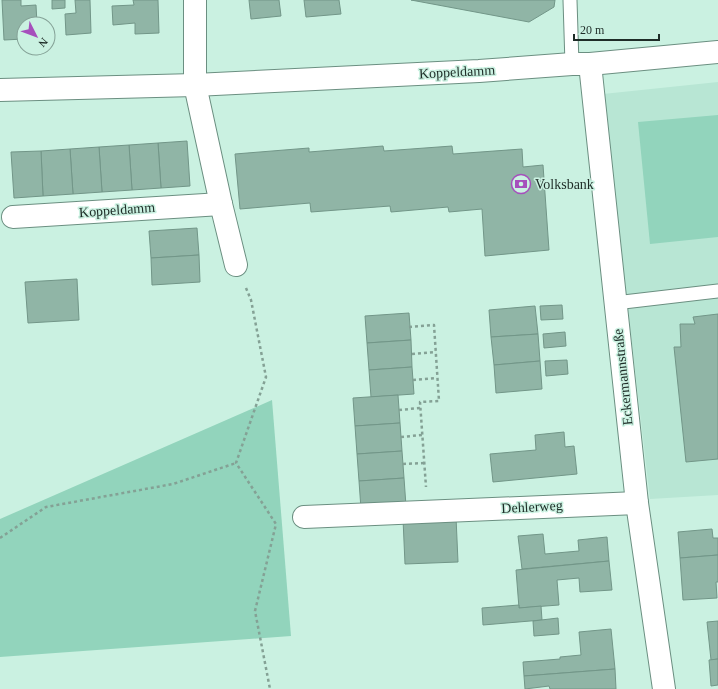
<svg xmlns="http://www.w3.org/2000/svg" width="718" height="689" font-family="Georgia,serif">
<rect width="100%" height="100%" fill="#caf1e1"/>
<path fill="#b8e6d4" d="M718 82V495L650 499 603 94Z"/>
<g fill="#92d4bc">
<path d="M718 115V237L650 244 638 122Z"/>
<path d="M272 400 291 636 0 657V519Z"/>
</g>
<g fill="#90b5a6" stroke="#729688">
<path d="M2 0H21V6L36 5 37 24H24V39L4 40Z"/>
<path d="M52 0H65V8L52 9Z"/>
<path d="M75 0H90L91 33 66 35 65 14 76 13Z"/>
<path d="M133 0H158L159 33 135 34V23L113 25 112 6 134 5Z"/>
<path d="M249 0H279L281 16 251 19Z"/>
<path d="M304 0H339L341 14 306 17Z"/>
<path d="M411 0H555L554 7 529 22Z"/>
<path d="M187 141 190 186 161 188 158 143Z"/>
<path d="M158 143 161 188 132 190 129 145Z"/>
<path d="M129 145 132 190 102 192 99 147Z"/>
<path d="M383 146 384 151 452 146 453 154 522 149 523 167 543 165 549 250 485 256 482 209 449 212 448 207 391 212 390 206 311 212 310 203 240 209 235 154 309 148V152Z"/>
<path d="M99 147 102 192 73 194 70 149Z"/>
<path d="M70 149 73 194 43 196 41 151Z"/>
<path d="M41 151 43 196 14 198 11 152Z"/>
<path d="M197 228 199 255 151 258 149 231Z"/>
<path d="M199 255 200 282 152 285 151 258Z"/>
<path d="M77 279 79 320 28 323 25 282Z"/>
<path d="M562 305 563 319 541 320 540 306Z"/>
<path d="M535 306 538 334 491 337 489 310Z"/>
<path d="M409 313 411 340 367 343 365 316Z"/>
<path d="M718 314V459L686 462 674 347H681L680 324H695L693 317Z"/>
<path d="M565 332 566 346 544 348 543 334Z"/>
<path d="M538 334 540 361 494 365 491 337Z"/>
<path d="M411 340 412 367 369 370 367 343Z"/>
<path d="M567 360 568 374 546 376 545 361Z"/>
<path d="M540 361 542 389 496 393 494 365Z"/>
<path d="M412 367 414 394 371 397 369 370Z"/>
<path d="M398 395 400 423 355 426 353 398Z"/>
<path d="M400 423 402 451 357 454 355 426Z"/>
<path d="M564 432 565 447 574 446 577 474 493 482 490 454 536 450 535 435Z"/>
<path d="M402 451 404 478 359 481 357 454Z"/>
<path d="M404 478 406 506 361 509 359 481Z"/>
<path d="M456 517 458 562 405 564 403 519Z"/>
<path d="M712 529 713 538H718V555L680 558 678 532Z"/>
<path d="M543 534 545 554 579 551 578 540 607 537 609 561 522 569 518 536Z"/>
<path d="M718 555V582H716L717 598 683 600 680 558Z"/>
<path d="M609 561 612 590 580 592 579 578 557 580 559 605 519 608 516 570Z"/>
<path d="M519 605V608L541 606 542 620 483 625 482 608Z"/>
<path d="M558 618 559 634 534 636 533 621Z"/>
<path d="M718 621V659L711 660 707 622Z"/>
<path d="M611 629 615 669 524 676 523 662 560 659V657L581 655 579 632Z"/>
<path d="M718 659V685L711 686 709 660Z"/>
<path d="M615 669 616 689H550L549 686 525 689 524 676Z"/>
</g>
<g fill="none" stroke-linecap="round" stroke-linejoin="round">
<g stroke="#6b8f81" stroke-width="15">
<g id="lane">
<path d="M570 0 572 64"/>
<path d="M615 303 718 291"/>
</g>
</g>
<g stroke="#6b8f81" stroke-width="24">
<g id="street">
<path d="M195 0V85L221 204 236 265"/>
<path d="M590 64 637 503 664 689"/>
<path d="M0 90 195 85 479 71 572 64H590L718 52"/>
<path d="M13 217 221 204"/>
<path d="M304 517 637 503"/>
</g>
</g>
<g stroke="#84a195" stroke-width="2.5" stroke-dasharray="3 3" stroke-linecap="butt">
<path d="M246 288 251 300 266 377 236 463 276 524 255 611 270 689"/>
<path d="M409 327 434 325 439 401 420 402 426 487"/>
<path d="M412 354 436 352"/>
<path d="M413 380 437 378"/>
<path d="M399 410 420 408"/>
<path d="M401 437 422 435"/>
<path d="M403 464 424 463"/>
<path d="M0 538 46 507 173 484 236 463"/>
</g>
<use href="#lane" stroke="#fff" stroke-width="13"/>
<use href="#street" stroke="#fff" stroke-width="22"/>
</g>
<defs>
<g id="bank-ring" transform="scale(1)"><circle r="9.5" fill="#caf1e1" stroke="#a64fbc" stroke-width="1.5"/><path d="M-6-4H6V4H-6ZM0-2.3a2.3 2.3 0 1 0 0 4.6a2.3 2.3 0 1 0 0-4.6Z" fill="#a64fbc"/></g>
</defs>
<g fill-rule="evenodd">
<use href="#bank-ring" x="521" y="184"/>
</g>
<g text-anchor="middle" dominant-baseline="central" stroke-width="3" stroke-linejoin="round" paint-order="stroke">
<g font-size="14" fill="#1e2c27" stroke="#caf1e1">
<text transform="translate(457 72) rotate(-3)">Koppeldamm</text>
<text transform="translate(117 210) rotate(-4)">Koppeldamm</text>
<text transform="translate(623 377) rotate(-96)">Eckermannstraße</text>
<text transform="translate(532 507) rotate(-3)">Dehlerweg</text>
</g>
<g font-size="14" fill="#1e2c27" stroke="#caf1e1" text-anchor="start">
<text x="535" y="184">Volksbank</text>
</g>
</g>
<g transform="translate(36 36) rotate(132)"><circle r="19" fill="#caf1e1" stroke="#85a297"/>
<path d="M0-3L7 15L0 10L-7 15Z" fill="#a64fbc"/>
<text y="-6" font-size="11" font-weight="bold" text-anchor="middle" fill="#1e2c27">N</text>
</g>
<path d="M574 34v6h85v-6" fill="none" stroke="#1e2c27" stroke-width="2"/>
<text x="580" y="34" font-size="12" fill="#1e2c27" stroke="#caf1e1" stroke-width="3" paint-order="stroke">20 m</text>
</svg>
